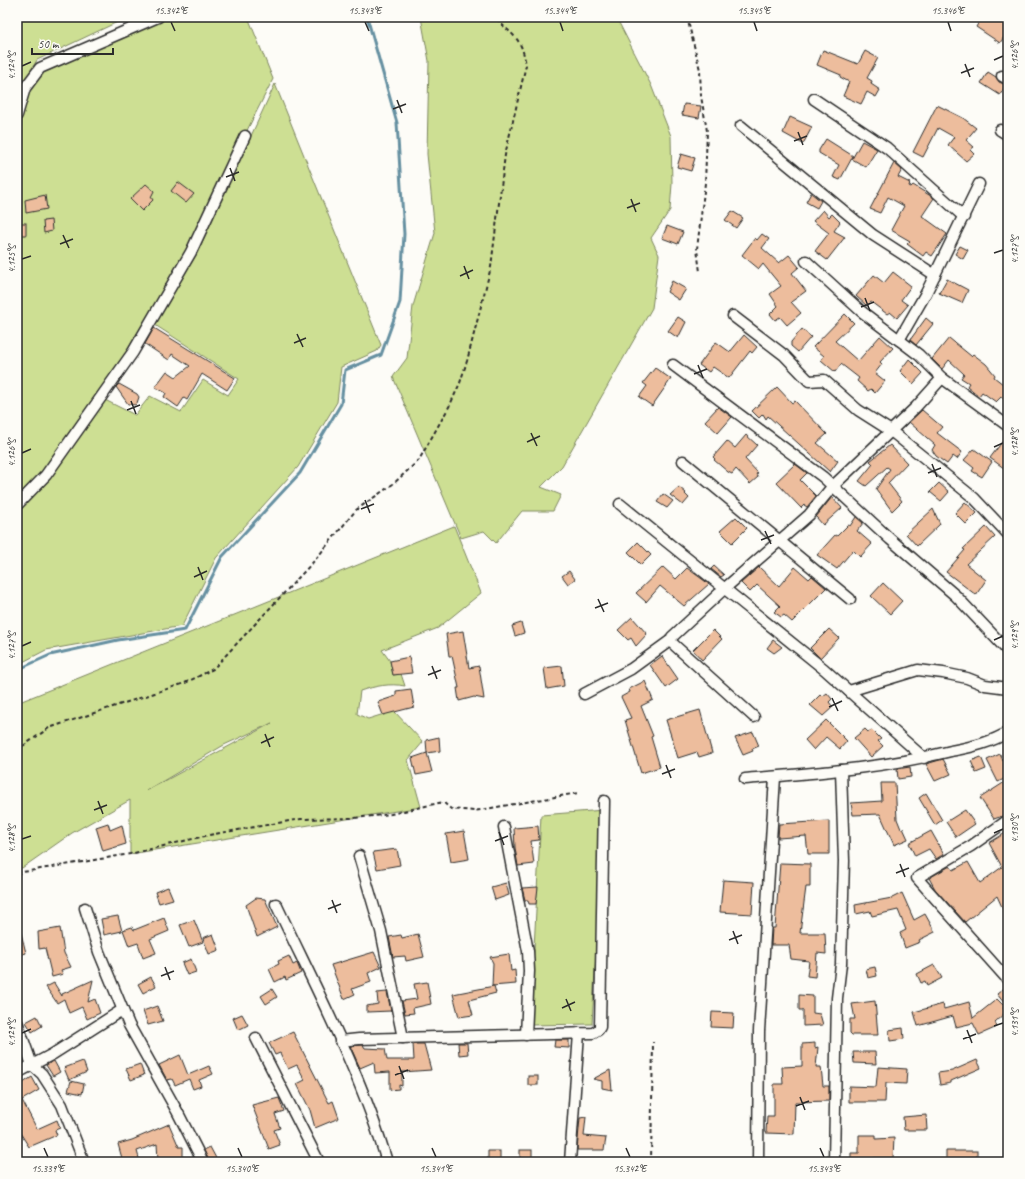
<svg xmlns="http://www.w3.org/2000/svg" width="1025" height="1179" font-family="Caveat,sans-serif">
<rect width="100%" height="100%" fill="#fdfcf7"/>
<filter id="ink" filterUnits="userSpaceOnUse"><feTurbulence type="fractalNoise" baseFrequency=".025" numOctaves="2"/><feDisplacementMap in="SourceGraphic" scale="8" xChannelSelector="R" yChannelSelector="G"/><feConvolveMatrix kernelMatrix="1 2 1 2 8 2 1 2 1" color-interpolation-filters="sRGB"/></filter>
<g filter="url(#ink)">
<g fill="#cddf93" stroke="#7c855f" fill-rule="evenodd">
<path d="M17 17H128L37 60 17 94Z"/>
<path d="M169 17H248L273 79 186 251 125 354 41 472 17 496V152L23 110 30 91 43 73Z"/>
<path d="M421 17H616L651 85 671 136 672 184 670 210 651 238 659 255 652 308 562 466 541 487 561 495 553 511H522L496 543 484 531 461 538 393 377 407 358 413 306 435 233 427 154 429 61Z"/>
<path d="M275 84 381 345 377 351 341 367 337 402 298 467 216 558 182 626 46 650 17 665V511L50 477 105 400 135 415 150 396 181 412 203 380 228 395 239 379 155 325 196 255Z"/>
<path d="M454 526 481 593 438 628 382 650 390 661 393 675 401 674 405 686C390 683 375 686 360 691L357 714 368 719 394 711 423 742 408 760 421 807 130 854V800L72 833 22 868 17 867V703ZM272 723 146 791 224 745Z"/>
<path d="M604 810 592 1024 530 1025 541 815Z"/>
</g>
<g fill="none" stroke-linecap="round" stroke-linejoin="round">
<path stroke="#6690a1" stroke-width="3" d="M17 670 50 655 118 640 185 630 222 557 300 473 341 404 345 370 381 355 400 302 404 234 397 123 367 17"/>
</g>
<g fill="#edbd9d" stroke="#2b2b2b">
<path d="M982 17H1008V31L1000 43 976 27Z"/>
<path d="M823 50 858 64 865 51 878 58 867 78 872 81 871 84 880 90 876 97 867 92 861 104 843 96 849 82 840 77 841 75 817 65Z"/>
<path d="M988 72 996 77 999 82 1006 85 1000 95 981 83Z"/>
<path d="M684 104 701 106 699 118 682 115Z"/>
<path d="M937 105 963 118 976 128 966 140 974 147 970 150 974 154 966 161 948 145 954 137 938 128 923 157 913 152Z"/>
<path d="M790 117 812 127 803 144 783 133Z"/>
<path d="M826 139 853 156 840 180 833 177 839 165 819 153V150Z"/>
<path d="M862 141 877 149 866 167 852 159Z"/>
<path d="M681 154 695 158 691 171 677 167Z"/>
<path d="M894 163 902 170 898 177 910 183 909 186 911 187 913 185 934 198 922 216 947 234 932 256 926 252 923 256 907 244 910 241 891 230 904 206 888 197 880 213 870 209Z"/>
<path d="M178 182 194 194 186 203 171 191Z"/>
<path d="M146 184 154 191 151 197 153 200 142 211 130 199Z"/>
<path d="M811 193 821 201 817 208 806 202Z"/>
<path d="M45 195 47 209 26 213 25 200Z"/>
<path d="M823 210 829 217 832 214 840 222 834 231 845 237 827 260 815 251 829 233 813 221Z"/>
<path d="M732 211 743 218 736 228 725 220Z"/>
<path d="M51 220 52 231 44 233 43 221Z"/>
<rect x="17" y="223" width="9" height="12"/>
<path d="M667 226 683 232 678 244 662 238Z"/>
<path d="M762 234 769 239 762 248 779 263 789 255 799 267 792 273 806 291 791 302 801 313 787 325 780 317 775 320 770 314 778 306 770 294 781 286 763 264 759 269 742 255 755 238 757 240Z"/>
<path d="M960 246 968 250 963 259 955 254Z"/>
<path d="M893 272 911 286 901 300 908 305 897 318 890 312 887 314 871 302 867 306 856 296 874 275 884 283Z"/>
<path d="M947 279 968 290 962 303 939 293Z"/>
<path d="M672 281 686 289 679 300 667 292Z"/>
<path d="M845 314 854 323 835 341 858 361 880 336 893 348 880 362 882 364 875 373 885 381 875 393 871 389 868 391 857 381 859 378 841 364 835 372 821 360 824 356 813 347Z"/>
<path d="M678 317 686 322 678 338 668 331Z"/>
<path d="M926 318 933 324 916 345 910 340Z"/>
<path d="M154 328 235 378 227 390 202 374 187 400 184 398 178 407 164 397 166 393 155 387 167 371 176 377 190 366 172 354 169 360 145 344Z"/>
<path d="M802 329 811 337 798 352 791 346V342Z"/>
<path d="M744 335 757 347 752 353 750 351 729 378 713 367 709 372 699 365 716 342 730 352Z"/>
<path d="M949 338 971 356 973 354 986 364 995 375 994 377 1008 388V401L1001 397 996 402 982 392 979 396 967 386 969 383 961 378 964 374 949 360 942 369 932 359Z"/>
<path d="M909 359 923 373 913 384 900 371Z"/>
<path d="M655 368 671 379 652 406 639 397 647 386 643 383Z"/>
<path d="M119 384 137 394 139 397 137 403 135 405 128 404 116 387Z"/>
<path d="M777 387 792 403 795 401 827 434 817 443 838 461 830 472 768 416 766 419 763 414 759 418 752 411Z"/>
<path d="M718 407 732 417 718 433 705 421Z"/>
<path d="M922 410 942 427 937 433 962 452 957 459 953 456 947 464 936 456 932 450 935 445 909 422Z"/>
<path d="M1008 434V471L990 458Z"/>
<path d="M746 435 757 445 745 459 758 473 756 474 758 477 750 484 736 469 732 474 728 472 714 460 715 459 713 457 727 441 735 448Z"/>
<path d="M890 445 907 463 888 483 902 501 892 511 876 489 890 469 887 467 866 486 859 481 873 464 870 461Z"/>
<path d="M974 449 992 462 982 477 972 471 974 468 964 460Z"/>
<path d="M795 464 807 473 800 480 816 496 807 507 804 505 801 508 776 482Z"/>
<path d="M939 483 949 492 941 501 930 492Z"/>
<path d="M679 487 686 493 685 494 689 498 683 505 670 495Z"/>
<path d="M663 494 673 501 667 508 657 502Z"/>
<path d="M832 497 842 508 823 525 816 517Z"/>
<path d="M965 502 977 513 966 524 955 513Z"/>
<path d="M933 509 940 524 917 546 906 534Z"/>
<path d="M736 517 747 528 732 543 720 531Z"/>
<path d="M856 517 863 523 857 531 872 544 860 557 853 550 837 569 817 555 835 535 837 536 848 525 850 526Z"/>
<path d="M986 527 995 537 966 564 986 580 976 595 946 572 965 550 963 549Z"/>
<path d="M638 542 651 555 641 565 628 552Z"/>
<path d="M714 566 724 575 721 577 711 569Z"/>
<path d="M663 567 676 579 687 568 709 584 684 606 660 586 646 602 636 593Z"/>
<path d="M759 567 779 586 795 567 809 579 812 576 826 588 792 622 784 615 781 617 774 612 780 606 757 585 750 592 741 583Z"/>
<path d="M569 571 575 579 568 584 562 576Z"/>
<path d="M883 583 902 601 890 614 871 596Z"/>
<path d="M632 617 647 634 636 646 631 638 628 640 618 630Z"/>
<path d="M521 623 524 633 515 636 512 626Z"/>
<path d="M829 629 839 638 820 658 810 648Z"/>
<path d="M713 630 722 639 702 660 693 650Z"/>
<path d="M463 631 469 668 479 666 484 699 474 697 459 701 457 688H459L452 656H449L446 634Z"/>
<path d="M773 640 782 647 774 653 767 648Z"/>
<path d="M662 656 678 679 666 688 650 665Z"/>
<path d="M409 657 412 673 393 675 390 661Z"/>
<path d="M562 666 564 686 547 689 544 668Z"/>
<path d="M645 681 653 700 641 706 653 736 651 737 660 767 641 773 625 720 631 718 621 697 630 692 629 689Z"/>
<path d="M411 689 414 707 383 715 378 702 396 696V691Z"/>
<path d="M827 693 832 699 829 702 833 707 823 716 810 705 821 694 823 696Z"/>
<path d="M700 710 712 753 699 757 697 752 678 758 666 720Z"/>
<path d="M826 720 847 741 840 749 826 737 814 750 805 740Z"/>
<path d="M865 729 868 732 872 730 881 739 878 741 883 746 871 757 854 738Z"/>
<path d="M753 732 759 746 752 749 753 751 743 755 735 738Z"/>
<path d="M439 737 440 751 427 753 426 740Z"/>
<path d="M427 753 432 772 416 775 412 758Z"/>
<path d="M1000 754 1003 761 1008 758V777L998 782 987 760Z"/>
<path d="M981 757 986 769 976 773 971 761Z"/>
<path d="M943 759 951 774 935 781 926 764Z"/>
<path d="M910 767 911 777 898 779 897 769Z"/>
<path d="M1008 780V814L994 819 980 798Z"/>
<path d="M881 783H895L897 819 901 829 903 828 908 839 894 845 880 814 853 815 851 803 882 801Z"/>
<path d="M926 793 942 820 935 825 919 798Z"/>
<path d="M965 810 975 824 956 837 946 822Z"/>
<path d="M829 821V854H808L806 836 778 838 779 824Z"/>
<path d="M108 823 110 830 122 825 126 844 103 851 96 827Z"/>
<path d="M538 826 539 840 531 841 534 864 518 866 515 848 514 828Z"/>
<path d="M1008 828V920L997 896 965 922 935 889 929 878 950 866 953 870 968 862 980 883 1002 867 989 843 1007 832 1005 830Z"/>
<path d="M464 831 469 859 451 862 446 834Z"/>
<path d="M931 831 944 854 936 859 929 849 915 856 909 843Z"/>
<path d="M397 849 400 865 377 869 373 852Z"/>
<path d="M780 863 810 864V887H806L800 933H825L826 954 817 953 815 977 807 976 809 961 791 959 789 945H771L772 928H775Z"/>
<path d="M723 880 754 882 752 914 720 912Z"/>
<path d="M506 883 509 895 495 900 491 887Z"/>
<path d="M168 887 173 899 159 903 155 892Z"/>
<path d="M538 887 536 904H529L528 900H525L522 888Z"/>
<path d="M902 893 914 920 925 914 935 932 919 940 920 942 905 948 900 933 906 930 898 910 872 916 870 911 856 914 855 905 892 898Z"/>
<path d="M256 898 265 899 277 927 257 937 246 905Z"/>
<path d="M118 916 122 931 104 935 101 919Z"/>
<path d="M164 918 169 931 150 939 156 953 143 958 138 943 129 946 123 930 132 927 134 930Z"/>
<path d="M194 920 203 942 189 947 180 925Z"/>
<path d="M60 928 64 953 71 967 61 970 63 974 52 977 45 948 39 949 38 932Z"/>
<path d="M17 929H20L26 953 17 956Z"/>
<path d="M213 934 219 950 209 954 203 938Z"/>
<path d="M418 934 424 957 406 961 405 956 393 957 389 937 401 935 402 938Z"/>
<path d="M374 952 381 967 368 973 371 982 352 989 355 994 344 999 331 965Z"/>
<path d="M509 954 511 971 515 970 516 984 492 986 493 963 490 957Z"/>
<path d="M289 956 293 965 297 963 301 973 286 980 285 977 275 982 269 969 279 964 278 961Z"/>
<path d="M191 959 196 972 187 975 182 963Z"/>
<path d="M934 965 942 978 927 986 925 981 921 983 917 974Z"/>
<path d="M875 967 877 976 868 978 866 969Z"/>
<path d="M151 977 156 986 143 993 138 984Z"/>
<path d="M93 980 88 1002 95 999 100 1013 87 1019 82 1007 69 1013 64 999 57 1003 46 987 54 983 62 996V994Z"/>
<path d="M427 982 431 1004 413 1008 414 1013 405 1014 402 1001 417 999 414 984Z"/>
<path d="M494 986 496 993 469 1000 473 1015 459 1017 453 994Z"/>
<path d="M1007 986H1008V1008L997 994Z"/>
<path d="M272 989 277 997 266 1004 261 996Z"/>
<path d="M387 992 391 1011 367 1012V1006L378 1004 377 993Z"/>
<path d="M799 995 813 996V1013L820 1014 823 1025 803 1026V1010H799Z"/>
<path d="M997 999 1005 1007 1003 1008 1006 1012 995 1022 997 1027 979 1035 973 1023 956 1027 953 1016 918 1026 914 1012 943 1004 944 1009 969 1002 973 1018Z"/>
<path d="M875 1001 878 1035H852L850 1033V1019H855L852 1004Z"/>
<path d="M157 1006 163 1021 148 1025 143 1011Z"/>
<path d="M712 1012 734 1013 733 1028 711 1027Z"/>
<path d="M242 1014 248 1025 238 1030 233 1018Z"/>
<path d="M37 1016 42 1026 32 1032 26 1022Z"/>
<path d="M903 1028 904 1039 890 1041 889 1030Z"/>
<path d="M293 1032 329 1103 333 1101 339 1118 315 1128 310 1110 297 1084 305 1080 297 1065 288 1069 280 1053 275 1055 269 1043Z"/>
<path d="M555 1040H569V1048L554 1047Z"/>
<path d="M458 1043H467L468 1054 459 1055Z"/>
<path d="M815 1043V1048L818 1047 816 1067H821L823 1086H829V1101L795 1102 794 1134 766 1133 767 1116H774V1084H783L782 1067 802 1066V1044Z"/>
<path d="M413 1044H424L431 1070 402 1072V1086L399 1085V1089L390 1090V1072L375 1073 374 1062 360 1068 350 1046 363 1045 365 1048 385 1049 387 1060H414Z"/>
<path d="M853 1052H875L876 1064 854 1063Z"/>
<path d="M180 1055 188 1075 209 1066 213 1074 199 1080 201 1086 193 1089 189 1079 175 1085 172 1079 167 1080 159 1065Z"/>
<path d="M977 1060 981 1068 951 1081V1083L940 1085 938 1073 952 1071Z"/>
<path d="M54 1061 60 1072 53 1076 46 1065Z"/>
<path d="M83 1061 87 1072 69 1080 64 1068Z"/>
<path d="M140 1064 144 1075 131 1080 126 1069Z"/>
<path d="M878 1067 907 1069 906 1084 886 1083 885 1102H849V1086L876 1087Z"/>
<path d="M610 1070 612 1090 602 1088V1081L593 1079Z"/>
<rect x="528" y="1076" width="10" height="9"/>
<path d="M32 1077 39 1090 22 1100 37 1129 57 1120 60 1128 55 1130 57 1135 29 1147 17 1128V1087Z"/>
<path d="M71 1081 84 1084 82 1094 68 1091Z"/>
<path d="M279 1098 284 1111 275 1114 280 1128 274 1130 280 1145 269 1149 252 1105Z"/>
<path d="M926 1115 927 1130H904L903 1117Z"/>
<path d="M586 1117 584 1136 606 1138 604 1150H577L580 1118Z"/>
<path d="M169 1124 179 1147H183V1159L158 1160 157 1144 137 1151 140 1162H123L118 1144 132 1140Z"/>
<path d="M859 1135H876V1139L894 1138 893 1158H874V1162H851V1153H859Z"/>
<path d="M210 1147 218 1162H209L204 1150Z"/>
<rect x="520" y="1150" width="12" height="10"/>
<rect x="488" y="1151" width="12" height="11"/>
<rect x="946" y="1151" width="31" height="11"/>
</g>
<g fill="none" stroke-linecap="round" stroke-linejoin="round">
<g stroke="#2b2b2b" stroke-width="13">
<g id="street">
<path d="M1002 76 1008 79"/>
<path d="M814 99 887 148 964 217"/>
<path d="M17 115 25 88 40 68 158 17"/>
<path d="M741 126 873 235 935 275"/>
<path d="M1000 130 1008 135"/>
<path d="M806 261 861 311 919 355 942 378 1008 426"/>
<path d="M733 316 784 355 809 381 824 380 858 410 891 431 974 498 1008 534"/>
<path d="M899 340 926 293 979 184"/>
<path d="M673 365 823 477 890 539 956 596 1008 651"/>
<path d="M683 461 850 599"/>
<path d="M620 504 824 669 924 758"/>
<path d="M17 505 46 475 133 352 191 252 245 136"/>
<path d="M671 640 672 643 754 717"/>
<path d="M849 691 918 670 943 673 967 678 985 685 1008 688"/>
<path d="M584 694 631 669 671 640 672 637 724 589 809 515 832 487 916 407 942 378"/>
<path d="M745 779C814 773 884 768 951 751 970 747 991 743 1008 732"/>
<path d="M1008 820 971 846 917 878 1008 980"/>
<path d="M504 827 528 951 529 971 526 1035"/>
<path d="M359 856 381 931 403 1038"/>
<path d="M276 904C316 989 361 1073 387 1162"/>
<path d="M85 908 99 952 129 1025 177 1111 203 1162"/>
<path d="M17 1022 32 1065 42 1074 62 1105 84 1162"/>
<path d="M256 1038 319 1162"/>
<path d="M340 1041 359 1039 593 1033 598 1030 600 1027 604 801"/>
<path d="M17 1073 53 1054 122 1010"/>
<path d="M570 1162 579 1033"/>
<path d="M758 1162 759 1031 775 777"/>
<path d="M834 1162 837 998 841 964 844 861 841 770"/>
</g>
</g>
<g stroke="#2b2b2b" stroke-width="2" stroke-dasharray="4 3" stroke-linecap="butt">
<path d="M687 17 700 70 701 96 707 131 705 183 697 249 700 272"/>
<path d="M17 750 49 728 185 683 213 669 315 560 356 510 393 484 419 460 450 405 460 383 467 361 491 267 505 155 526 65C524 54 522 44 514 36 508 29 501 26 497 17"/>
<path d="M17 873 130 854 209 835 301 819 354 818 391 814 443 802 451 809 474 811 578 793"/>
<path d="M651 1162 653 1042"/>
</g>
<use href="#street" stroke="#fdfcf7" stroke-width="10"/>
</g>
</g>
<path fill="none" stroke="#2b2b2b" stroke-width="1.5" d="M171 22 175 31M365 22 369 31M560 22 563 31M754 22 757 31M948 22 951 31M994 60 1003 56M965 64 970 77M22 66 31 62M961 73 974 68M397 100 402 113M393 109 406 104M798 132 803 145M794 141 807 136M230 168 235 181M226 177 239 172M631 199 636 212M627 208 640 203M63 235 69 248M60 244 73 239M994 253 1003 250M22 259 31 256M464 266 469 279M460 276 473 270M865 298 870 311M861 307 874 302M297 334 303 347M294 343 306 338M698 365 703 378M694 374 707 369M131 401 136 414M127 410 140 405M531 433 537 446M527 442 540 436M994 447 1003 443M22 453 31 449M932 464 937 477M928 473 941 468M365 500 370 513M361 509 374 504M765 531 771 544M761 540 774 535M198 567 203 580M194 577 207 571M598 599 604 612M595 608 608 603M994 640 1003 636M22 646 31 642M432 666 437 679M428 675 441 670M832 698 838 711M829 707 842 701M265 734 270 747M261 743 274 737M666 765 671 778M662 774 675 769M98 801 103 814M94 810 107 805M499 832 504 845M994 833 1003 829M22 839 31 836M495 841 508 836M900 864 905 877M896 873 909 868M332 900 337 913M328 909 341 904M733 931 738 944M729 940 742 935M165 967 170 980M161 976 174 971M566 999 571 1011M562 1008 575 1002M994 1026 1003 1023M967 1030 972 1043M22 1033 31 1029M963 1039 976 1034M399 1066 404 1079M395 1075 408 1070M800 1097 805 1110M796 1106 809 1101M44 1148 48 1157M238 1148 242 1157M432 1148 436 1157M626 1148 630 1157M820 1148 824 1157"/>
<rect width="1025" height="1179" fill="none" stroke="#fdfcf7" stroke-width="44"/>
<path d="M32 48v6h81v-6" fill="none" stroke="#2b2b2b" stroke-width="2"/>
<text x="38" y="48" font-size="12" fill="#2b2b2b" stroke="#fdfcf7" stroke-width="3" paint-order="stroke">50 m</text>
<rect x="22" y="22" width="981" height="1135" fill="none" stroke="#2b2b2b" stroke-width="1.5"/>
<g font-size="10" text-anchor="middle" fill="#2b2b2b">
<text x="171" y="14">15.342°E</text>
<text x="365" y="14">15.343°E</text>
<text x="560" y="14">15.344°E</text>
<text x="754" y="14">15.345°E</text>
<text x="948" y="14">15.346°E</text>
<text transform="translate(1014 56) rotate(-90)" y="4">4.126°S</text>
<text transform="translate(11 66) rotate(-90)" y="4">4.124°S</text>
<text transform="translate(1014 250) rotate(-90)" y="4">4.127°S</text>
<text transform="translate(11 259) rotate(-90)" y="4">4.125°S</text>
<text transform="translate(1014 443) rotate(-90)" y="4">4.128°S</text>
<text transform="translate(11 453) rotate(-90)" y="4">4.126°S</text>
<text transform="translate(1014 636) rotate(-90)" y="4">4.129°S</text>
<text transform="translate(11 646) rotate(-90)" y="4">4.127°S</text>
<text transform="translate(1014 829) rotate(-90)" y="4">4.130°S</text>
<text transform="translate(11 839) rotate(-90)" y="4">4.128°S</text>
<text transform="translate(1014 1023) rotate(-90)" y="4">4.131°S</text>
<text transform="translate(11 1033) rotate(-90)" y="4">4.129°S</text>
<text x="48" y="1172">15.339°E</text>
<text x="242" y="1172">15.340°E</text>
<text x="436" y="1172">15.341°E</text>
<text x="630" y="1172">15.342°E</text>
<text x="824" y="1172">15.343°E</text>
</g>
</svg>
